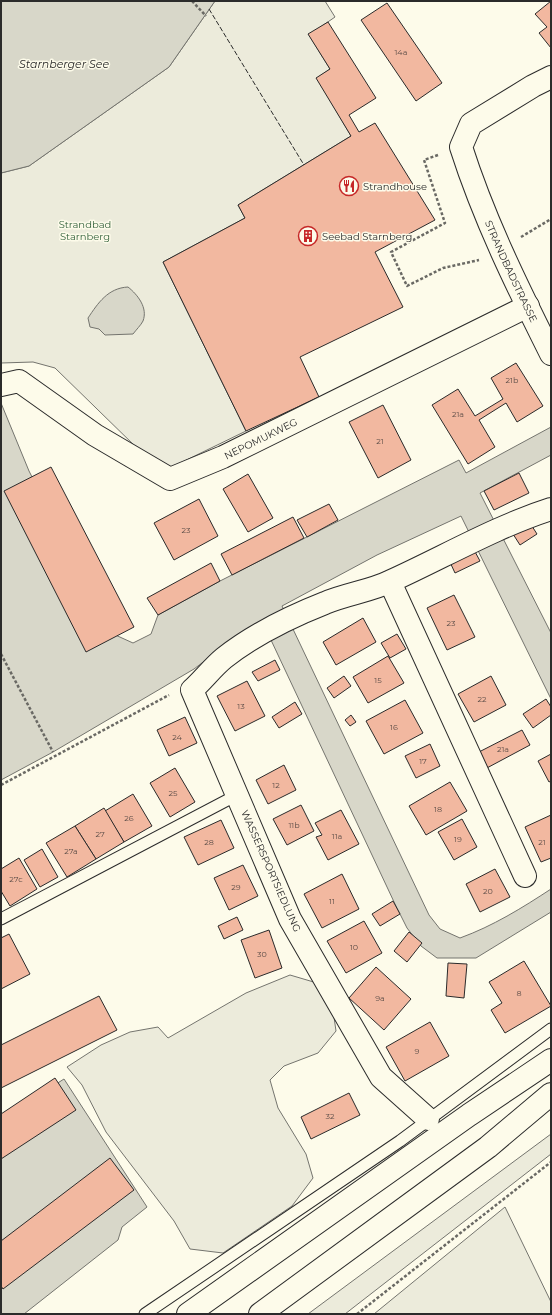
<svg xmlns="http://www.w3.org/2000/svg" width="552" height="1315" font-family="Montserrat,sans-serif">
<rect width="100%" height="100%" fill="#fdfbea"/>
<g fill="#ecebdb" stroke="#74746e">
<path d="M215 1H325L335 17 309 35 330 69 317 78 351 136 238 205 245 218 163 262 246 431 170 468 137 448 55 368 33 362 1 363V173L29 166 169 67Z"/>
<path d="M290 975 317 983 332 1003 336 1031 318 1053 284 1066 270 1080 278 1108 306 1154 313 1178 292 1206 223 1253 190 1249 174 1221 106 1132 82 1085 67 1067 101 1045 130 1032 158 1027 168 1038 246 993Z"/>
<path d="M551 1134V1154L345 1314H308Z"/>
<path d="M505 1207 551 1302V1314H374Z"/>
</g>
<g fill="#d8d7c9" stroke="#74746e">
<path d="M1 1H215L169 67 29 166 1 173Z"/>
<path d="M128 287C138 295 148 308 143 321 141 325 136 330 133 334L105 335 99 329 90 327 88 318C98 303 108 288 128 287Z"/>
<path d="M1 403 29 471 111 633 133 643 151 634 158 615 220 581 459 460 466 473 551 427V455L480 493 551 633V699L461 516 377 555 282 606 429 915 440 929 460 938C493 926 522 908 551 889V912L476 958H437L421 946 407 928 395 904 263 623 223 647 194 669 53 752 1 780Z"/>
<path d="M64 1079 147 1207 122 1227 118 1240 24 1314H1V1119Z"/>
</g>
<g fill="#f2b8a0" stroke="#2b2b2b">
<path d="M551 1V48L539 33 547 27 535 14Z"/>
<path d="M387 3 442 83 416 101 361 20Z"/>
<path d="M328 22 376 98 349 115 359 132 375 123 435 220 375 252 403 307 300 357 319 397 246 431 163 262 245 218 238 205 351 136 316 78 330 69 308 34Z"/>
<path d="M516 363 543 406 517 422 506 403 479 420 495 447 468 464 432 405 458 389 475 416 503 399 491 378Z"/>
<path d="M383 405 411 460 378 478 349 422Z"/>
<path d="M51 467 134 627 86 652 4 491Z"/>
<path d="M519 473 529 493 494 510 484 491Z"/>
<path d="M248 474 273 518 248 532 223 489Z"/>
<path d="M199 499 218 536 174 560 154 523Z"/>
<path d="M329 504 338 520 307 537 297 520Z"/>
<path d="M293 517 304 538 232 575 221 554Z"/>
<path d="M530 523 537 534 520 545 513 534Z"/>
<path d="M473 548 480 561 455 573 449 560Z"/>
<path d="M211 563 220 581 158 615 147 598Z"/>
<path d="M454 595 475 637 447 650 427 608Z"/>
<path d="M363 618 376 642 336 665 323 642Z"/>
<path d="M397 634 406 649 390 658 381 643Z"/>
<path d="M388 656 404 683 368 703 353 677Z"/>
<path d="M275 660 280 670 258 681 252 672Z"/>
<path d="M344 676 351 686 334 698 327 688Z"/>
<path d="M491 676 506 705 474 722 458 694Z"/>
<path d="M247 681 265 716 235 731 217 696Z"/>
<path d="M546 699 551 707V715L533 728 523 714Z"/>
<path d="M405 700 423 733 384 754 366 721Z"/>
<path d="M295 702 302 714 279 728 272 717Z"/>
<path d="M351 715 356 722 350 726 345 720Z"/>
<path d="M185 717 197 743 169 756 157 730Z"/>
<path d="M522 730 530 745 485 769 477 753Z"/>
<path d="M430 744 440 766 416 778 405 756Z"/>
<path d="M551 754V781L549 782 538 761Z"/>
<path d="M284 765 296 790 268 804 256 780Z"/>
<path d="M175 768 195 802 170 817 150 783Z"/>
<path d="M450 782 467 811 426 835 409 806Z"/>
<path d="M133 794 152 826 124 842 105 811Z"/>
<path d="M301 805 314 831 287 845 273 819Z"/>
<path d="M104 808 124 842 96 859 75 826Z"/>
<path d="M341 810 359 844 328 860 316 837 322 835 315 823Z"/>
<path d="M551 815V858L541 862 525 827Z"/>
<path d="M462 819 477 847 454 860 438 832Z"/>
<path d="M221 820 234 848 198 865 184 837Z"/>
<path d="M75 826 96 859 67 877 46 843Z"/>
<path d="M42 849 58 877 40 887 24 860Z"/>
<path d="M19 858 37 889 10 906 1 891V869Z"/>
<path d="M243 865 258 896 229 910 214 878Z"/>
<path d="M495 869 510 897 480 912 466 884Z"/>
<path d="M342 874 359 909 322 928 304 894Z"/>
<path d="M393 901 400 914 380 926 372 914Z"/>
<path d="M237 917 243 930 224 939 218 926Z"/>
<path d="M364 921 382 953 346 973 327 941Z"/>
<path d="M269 930 282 968 255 978 241 940Z"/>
<path d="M409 932 422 943 407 962 394 951Z"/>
<path d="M9 934 30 974 1 989V938Z"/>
<path d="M524 961 551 1006 505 1033 491 1010 502 1003 489 982Z"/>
<path d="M448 963 467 964 464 998 446 996Z"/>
<path d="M376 967 411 999 384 1030 349 998Z"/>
<path d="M99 996 117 1030 1 1088V1045Z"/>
<path d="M430 1022 449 1056 405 1081 386 1047Z"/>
<path d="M55 1078 76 1110 1 1159V1114Z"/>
<path d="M349 1093 360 1115 311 1139 301 1117Z"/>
<path d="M110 1158 134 1190 3 1289 1 1286V1241Z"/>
</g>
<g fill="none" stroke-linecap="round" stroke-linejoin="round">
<g stroke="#2b2b2b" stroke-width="13">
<g id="service">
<path d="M1 919 237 795"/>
<path d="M145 1314 400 1141 551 1029"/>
</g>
</g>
<g stroke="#2b2b2b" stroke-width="24">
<g id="minor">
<path id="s1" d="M551 77 533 86 471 124 461 147C484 219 517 286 551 354"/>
<path id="s2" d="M1 385 19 381 95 435 170 479 223 457 528 306"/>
<path d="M390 582 525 876"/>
<path d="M428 1119 381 1077 290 919 192 690C203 680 213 667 224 658 252 636 292 616 325 603 346 594 371 591 391 581 444 557 495 527 551 509"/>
</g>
</g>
<g stroke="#2b2b2b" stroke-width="24">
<g id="primary">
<path d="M188 1314 469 1115 551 1060"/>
<path d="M260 1314 488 1147 551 1094"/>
</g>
</g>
<g stroke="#6a6964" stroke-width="2.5" stroke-dasharray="3 2" stroke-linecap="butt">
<path d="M192 1 206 16"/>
<path d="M438 155 424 160 445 223 391 252 407 286 443 268 479 260"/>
<path d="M521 237 551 219"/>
<path d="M1 654 53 752"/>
<path d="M1 785 169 695"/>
<path d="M357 1314 551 1162"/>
</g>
<use href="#service" stroke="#fdfbea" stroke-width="11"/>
<use href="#minor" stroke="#fdfbea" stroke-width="22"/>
<use href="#primary" stroke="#fdfbea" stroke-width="22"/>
<path stroke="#2b2b2b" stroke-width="1" stroke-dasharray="5 2" stroke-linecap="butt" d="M209 9 304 165"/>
</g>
<defs>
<g id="restaurant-ring" transform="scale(1)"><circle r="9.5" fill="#fdfbea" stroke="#c62828" stroke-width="1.5"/><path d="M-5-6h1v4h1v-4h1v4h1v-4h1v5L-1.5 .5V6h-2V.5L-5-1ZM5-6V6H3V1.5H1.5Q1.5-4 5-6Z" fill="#c62828"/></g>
<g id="building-ring" transform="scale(1)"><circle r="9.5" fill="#fdfbea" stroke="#c62828" stroke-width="1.5"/><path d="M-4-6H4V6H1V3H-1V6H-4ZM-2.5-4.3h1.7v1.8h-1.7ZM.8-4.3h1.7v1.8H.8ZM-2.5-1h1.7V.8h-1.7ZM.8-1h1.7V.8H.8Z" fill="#c62828"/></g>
</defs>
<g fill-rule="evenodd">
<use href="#restaurant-ring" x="349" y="186"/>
<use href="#building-ring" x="308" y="236"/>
</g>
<g text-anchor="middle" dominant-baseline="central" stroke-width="3" stroke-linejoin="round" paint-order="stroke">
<g font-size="8" fill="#5d4e48">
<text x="401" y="52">14a</text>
<text x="512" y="380">21b</text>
<text x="458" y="414">21a</text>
<text x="380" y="441">21</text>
<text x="186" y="530">23</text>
<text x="451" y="623">23</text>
<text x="378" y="680">15</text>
<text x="482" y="699">22</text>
<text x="241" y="706">13</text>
<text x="394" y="727">16</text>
<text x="177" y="737">24</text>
<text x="503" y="749">21a</text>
<text x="423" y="761">17</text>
<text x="276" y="785">12</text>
<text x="173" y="793">25</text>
<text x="438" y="809">18</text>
<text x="129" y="818">26</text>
<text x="294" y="825">11b</text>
<text x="100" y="834">27</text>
<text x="337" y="836">11a</text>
<text x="458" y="839">19</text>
<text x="209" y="842">28</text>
<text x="542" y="842">21</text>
<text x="71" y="851">27a</text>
<text x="16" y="879">27c</text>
<text x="236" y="887">29</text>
<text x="488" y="891">20</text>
<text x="332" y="901">11</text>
<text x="354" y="947">10</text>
<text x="262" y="954">30</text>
<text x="519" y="993">8</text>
<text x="380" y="998">9a</text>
<text x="417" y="1051">9</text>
<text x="330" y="1116">32</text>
</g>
<g font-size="10" fill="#2b2b2b" stroke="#fdfbea" text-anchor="start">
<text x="363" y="186">Strandhouse</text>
<text x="322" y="236">Seebad Starnberg</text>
</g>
<g font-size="10" fill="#34623c" stroke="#fdfbea">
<text x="85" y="224">Strandbad<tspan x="85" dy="12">Starnberg</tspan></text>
</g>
<g font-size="10" fill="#2b2b2b" stroke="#fdfbea">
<text stroke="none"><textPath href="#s1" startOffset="252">STRANDBADSTRASSE</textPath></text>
<text stroke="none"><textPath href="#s2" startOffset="298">NEPOMUKWEG</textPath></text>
<text transform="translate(271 871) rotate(66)">WASSERSPORTSIEDLUNG</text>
</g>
<g font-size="11" font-style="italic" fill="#2b2b2b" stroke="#fdfbea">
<text x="64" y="64">Starnberger See</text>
</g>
</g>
<rect width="552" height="1315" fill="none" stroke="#2b2b2b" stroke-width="4"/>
</svg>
